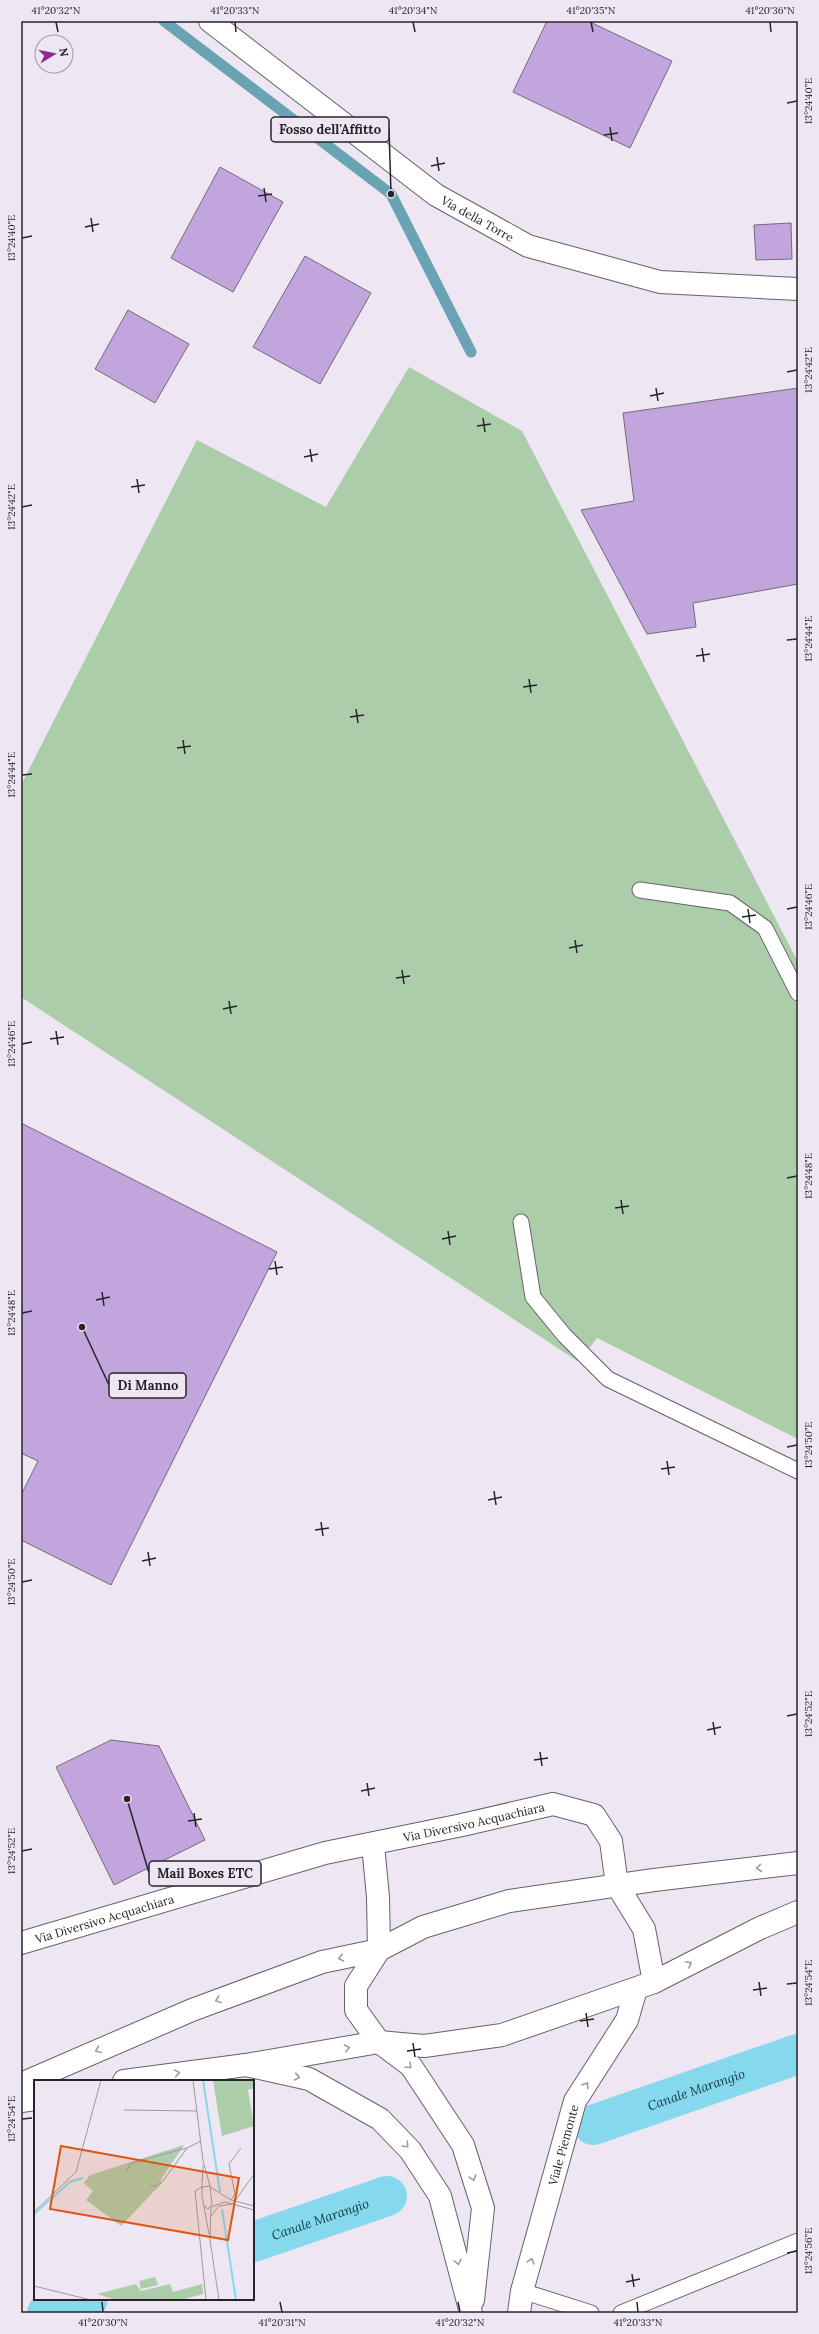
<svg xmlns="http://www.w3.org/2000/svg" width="819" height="2334" font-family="Lora,serif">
<rect width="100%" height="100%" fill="#eee6f2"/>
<path fill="#abcda9" d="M409 367 522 431 798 962V1439L597 1338 579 1362 21 997V785L197 440 326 507Z"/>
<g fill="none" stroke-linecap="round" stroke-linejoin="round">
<path stroke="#6aa3b2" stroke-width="11" d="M164 21 391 194 471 352"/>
<g stroke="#86d9ec" stroke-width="40">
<path id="s1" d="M593 2125 798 2054"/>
<path id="s2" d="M253 2242 387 2196"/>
<path d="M47 2313 88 2299"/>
</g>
</g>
<g fill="#c3a5dd" stroke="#716b77">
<path d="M547 21H588L672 61 630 148 513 92Z"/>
<path d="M220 167 283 202 233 292 171 258Z"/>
<path d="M791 223 792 259 756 260 754 225Z"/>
<path d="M305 256 371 293 320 384 253 347Z"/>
<path d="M128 310 189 344 155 403 95 369Z"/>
<path d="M798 388V584L693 603 696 627 647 634 581 510 634 501 623 413Z"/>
<path d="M21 1123 277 1252 111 1585 21 1540V1495L38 1461 21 1453Z"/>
<path d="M111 1740 159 1746 205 1840 114 1885 56 1767Z"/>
</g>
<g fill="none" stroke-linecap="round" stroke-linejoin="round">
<g stroke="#67606a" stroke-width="17">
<g id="service">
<path d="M640 890 730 903 765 928 798 993"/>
<path d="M521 1222 533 1297 564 1335 608 1379 798 1471"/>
<path d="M522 2291 591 2313"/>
<path d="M621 2313 798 2241"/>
</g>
</g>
<g stroke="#67606a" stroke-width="24">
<g id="minor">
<path id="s3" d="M210 21 436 195 528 246 660 282 798 289"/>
<path d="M373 1845 378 1897 379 1950"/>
<path id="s4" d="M21 1943 325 1853 462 1825 553 1804 594 1815 611 1841 617 1885"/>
</g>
</g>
<g stroke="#67606a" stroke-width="24">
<g id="tertiary">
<path d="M379 2042 411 2066 463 2145 483 2208 473 2300"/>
<path d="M246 2065 309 2079 380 2119 410 2150 440 2196 471 2313"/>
<path id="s5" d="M519 2313 522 2291 575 2101 627 2020 636 1989"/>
</g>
</g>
<g stroke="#67606a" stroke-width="24">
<g id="secondary">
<path d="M617 1885 644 1929 654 1982 502 2035 424 2046 379 2042 356 2010V1986L379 1950 423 1927 509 1901 654 1880 798 1863"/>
<path d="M654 1982 760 1928 798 1912"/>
<path d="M124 2081 246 2065 379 2042"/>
<path d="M21 2084 192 2010 322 1962 379 1950"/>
<path d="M21 2101 35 2099"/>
</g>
</g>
<use href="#service" stroke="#fff" stroke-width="15"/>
<use href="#minor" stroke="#fff" stroke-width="22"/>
<use href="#tertiary" stroke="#fff" stroke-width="22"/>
<use href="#secondary" stroke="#fff" stroke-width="22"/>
</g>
<defs><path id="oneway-chevron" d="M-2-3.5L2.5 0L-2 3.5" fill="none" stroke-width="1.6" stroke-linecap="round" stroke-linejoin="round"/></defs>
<g stroke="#9e9c9f">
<use href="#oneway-chevron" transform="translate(759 1868) rotate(173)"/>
<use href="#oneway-chevron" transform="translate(341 1958) rotate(168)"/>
<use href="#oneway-chevron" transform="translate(689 1964) rotate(-27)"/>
<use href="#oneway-chevron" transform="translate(218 2000) rotate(160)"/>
<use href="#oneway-chevron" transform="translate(347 2048) rotate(-11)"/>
<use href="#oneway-chevron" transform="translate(98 2050) rotate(157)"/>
<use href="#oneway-chevron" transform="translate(409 2066) rotate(45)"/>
<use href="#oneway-chevron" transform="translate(177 2073) rotate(-9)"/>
<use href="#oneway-chevron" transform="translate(297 2077) rotate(13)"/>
<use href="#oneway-chevron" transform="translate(586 2085) rotate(-57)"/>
<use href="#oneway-chevron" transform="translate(406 2145) rotate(47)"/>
<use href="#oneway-chevron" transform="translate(473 2178) rotate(72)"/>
<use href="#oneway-chevron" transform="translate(531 2261) rotate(-74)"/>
<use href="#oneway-chevron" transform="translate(458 2262) rotate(76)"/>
</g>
<path fill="none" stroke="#272429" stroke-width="1.5" d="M56 22 58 32M235 22 236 32M413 22 415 32M591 22 593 32M770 22 771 32M787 103 797 101M610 127 612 141M604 135 618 133M437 157 439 171M431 166 445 163M264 188 266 202M258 196 272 194M91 218 93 232M85 227 99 224M22 238 32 236M787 372 797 370M656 388 658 401M650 396 664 393M483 418 485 432M477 426 491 424M310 449 312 462M304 457 318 454M137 479 139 493M131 487 145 485M22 507 32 505M787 640 797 639M702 648 704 662M696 656 710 654M529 679 531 693M523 687 537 685M356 709 358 723M350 717 364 715M183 740 185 754M177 748 191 746M22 775 32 774M748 909 750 923M787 909 797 907M742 917 756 915M575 940 577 953M569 948 583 945M402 970 404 984M396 978 410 976M229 1001 231 1014M223 1009 237 1006M56 1031 58 1045M50 1039 64 1037M22 1044 32 1042M787 1178 797 1176M621 1200 623 1214M615 1208 629 1206M448 1231 450 1245M442 1239 456 1236M275 1261 277 1275M269 1269 283 1267M102 1292 104 1306M96 1300 110 1297M22 1313 32 1311M787 1447 797 1445M667 1461 669 1475M661 1469 675 1467M494 1491 496 1505M488 1500 502 1497M321 1522 323 1536M315 1530 329 1528M148 1552 150 1566M142 1561 156 1558M22 1582 32 1580M787 1716 797 1714M713 1722 715 1735M707 1730 721 1727M540 1752 542 1766M534 1760 548 1758M367 1783 369 1796M361 1791 375 1788M194 1813 196 1827M188 1821 202 1819M22 1851 32 1849M759 1982 761 1996M787 1984 797 1983M753 1990 767 1988M586 2013 588 2027M580 2021 594 2019M413 2043 415 2057M407 2051 421 2049M22 2119 32 2118M787 2253 797 2251M632 2274 634 2287M626 2282 640 2279M102 2302 103 2312M280 2302 282 2312M458 2302 460 2312M637 2302 638 2312"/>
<g text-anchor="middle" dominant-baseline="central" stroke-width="4" stroke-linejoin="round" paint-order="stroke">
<g font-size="12" fill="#272429" stroke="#eee6f2">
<text stroke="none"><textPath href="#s3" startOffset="333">Via della Torre</textPath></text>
<text stroke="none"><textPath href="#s4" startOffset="469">Via Diversivo Acquachiara</textPath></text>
<text stroke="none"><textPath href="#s4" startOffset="87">Via Diversivo Acquachiara</textPath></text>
<text stroke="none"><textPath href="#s5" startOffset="174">Viale Piemonte</textPath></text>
</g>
<g font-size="13" font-style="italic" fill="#0f3740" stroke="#eee6f2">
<text stroke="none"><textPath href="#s1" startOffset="109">Canale Marangio</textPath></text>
<text stroke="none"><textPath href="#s2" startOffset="71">Canale Marangio</textPath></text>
</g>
</g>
<g transform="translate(34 2080)">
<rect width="220" height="220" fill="#eee6f2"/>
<path d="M179 0H220V8L214 10 220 46 188 56ZM150 65 126 101 128 103 87 146 52 120 59 111 50 103 56 95ZM121 197 124 205 107 209 105 201ZM102 204 107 211 136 204 139 212 168 204 169 214 147 220H82L63 214Z" fill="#abcda9"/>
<path fill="none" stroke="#86d9ec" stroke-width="2" d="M169 0 186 112M188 129 202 220M0 134 36 102 49 98"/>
<path fill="none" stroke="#9e98a2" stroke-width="1" d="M159 0 169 81 176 106M90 30 163 31M92 92 97 83 153 68M116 106H122L129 101 153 68 167 61M168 107 161 111 172 220M168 107 176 106 178 124 174 129 170 126 168 116V104L169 86M176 107 197 120 220 126M197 120 201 114 195 84 207 68M170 126 175 154M177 127 191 122 220 130M177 127 176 160 185 220M0 132 42 92 67 0M177 136 185 126 199 124 220 94M0 206 57 220"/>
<path fill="#de560d" fill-opacity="0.15" stroke="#de560d" stroke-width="2" d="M27 66 205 98 194 160 16 129Z"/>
<rect width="220" height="220" fill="none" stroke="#272429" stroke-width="2"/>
</g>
<path fill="none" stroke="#272429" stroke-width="1.5" d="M391 194L389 129M82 1327L109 1385M127 1799L149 1873"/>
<g fill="#272429" stroke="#eee6f2" stroke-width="1.5">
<circle cx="391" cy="194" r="4"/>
<circle cx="82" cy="1327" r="4"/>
<circle cx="127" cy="1799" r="4"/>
</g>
<g fill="#eee6f2" stroke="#272429" stroke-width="1.5">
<rect x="271" y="117" width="118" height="25" rx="4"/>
<rect x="109" y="1373" width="77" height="25" rx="4"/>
<rect x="149" y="1861" width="112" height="25" rx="4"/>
</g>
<g font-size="13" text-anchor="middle" font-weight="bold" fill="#272429">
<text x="330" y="134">Fosso dell'Affitto</text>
<text x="148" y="1390">Di Manno</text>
<text x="205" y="1878">Mail Boxes ETC</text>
</g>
<rect width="819" height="2334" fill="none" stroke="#eee6f2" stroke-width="44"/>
<g transform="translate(54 54) rotate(80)"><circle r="19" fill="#eee6f2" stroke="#9e98a2"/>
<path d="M0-3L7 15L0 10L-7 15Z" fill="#8b2d96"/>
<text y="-6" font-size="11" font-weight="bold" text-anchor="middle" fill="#272429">N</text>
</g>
<rect x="22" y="22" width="775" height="2290" fill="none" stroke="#272429" stroke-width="1.5"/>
<g font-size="10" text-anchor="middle" fill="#272429">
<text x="56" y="14">41°20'32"N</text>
<text x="235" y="14">41°20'33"N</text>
<text x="413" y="14">41°20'34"N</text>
<text x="591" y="14">41°20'35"N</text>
<text x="770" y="14">41°20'36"N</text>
<text transform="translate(808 101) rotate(-90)" y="4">13°24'40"E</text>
<text transform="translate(11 238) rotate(-90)" y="4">13°24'40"E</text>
<text transform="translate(808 370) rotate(-90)" y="4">13°24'42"E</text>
<text transform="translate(11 507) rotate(-90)" y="4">13°24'42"E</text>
<text transform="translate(808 639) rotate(-90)" y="4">13°24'44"E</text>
<text transform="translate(11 775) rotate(-90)" y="4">13°24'44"E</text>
<text transform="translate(808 907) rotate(-90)" y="4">13°24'46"E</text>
<text transform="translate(11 1044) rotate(-90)" y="4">13°24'46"E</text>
<text transform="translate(808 1176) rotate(-90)" y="4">13°24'48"E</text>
<text transform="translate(11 1313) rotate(-90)" y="4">13°24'48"E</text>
<text transform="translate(808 1445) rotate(-90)" y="4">13°24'50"E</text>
<text transform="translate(11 1582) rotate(-90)" y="4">13°24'50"E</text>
<text transform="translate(808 1714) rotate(-90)" y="4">13°24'52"E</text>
<text transform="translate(11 1851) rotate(-90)" y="4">13°24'52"E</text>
<text transform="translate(808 1983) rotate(-90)" y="4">13°24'54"E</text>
<text transform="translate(11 2119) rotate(-90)" y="4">13°24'54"E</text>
<text transform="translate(808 2251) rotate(-90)" y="4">13°24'56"E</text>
<text x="103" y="2326">41°20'30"N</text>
<text x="282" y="2326">41°20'31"N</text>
<text x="460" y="2326">41°20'32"N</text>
<text x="638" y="2326">41°20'33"N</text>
</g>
</svg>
